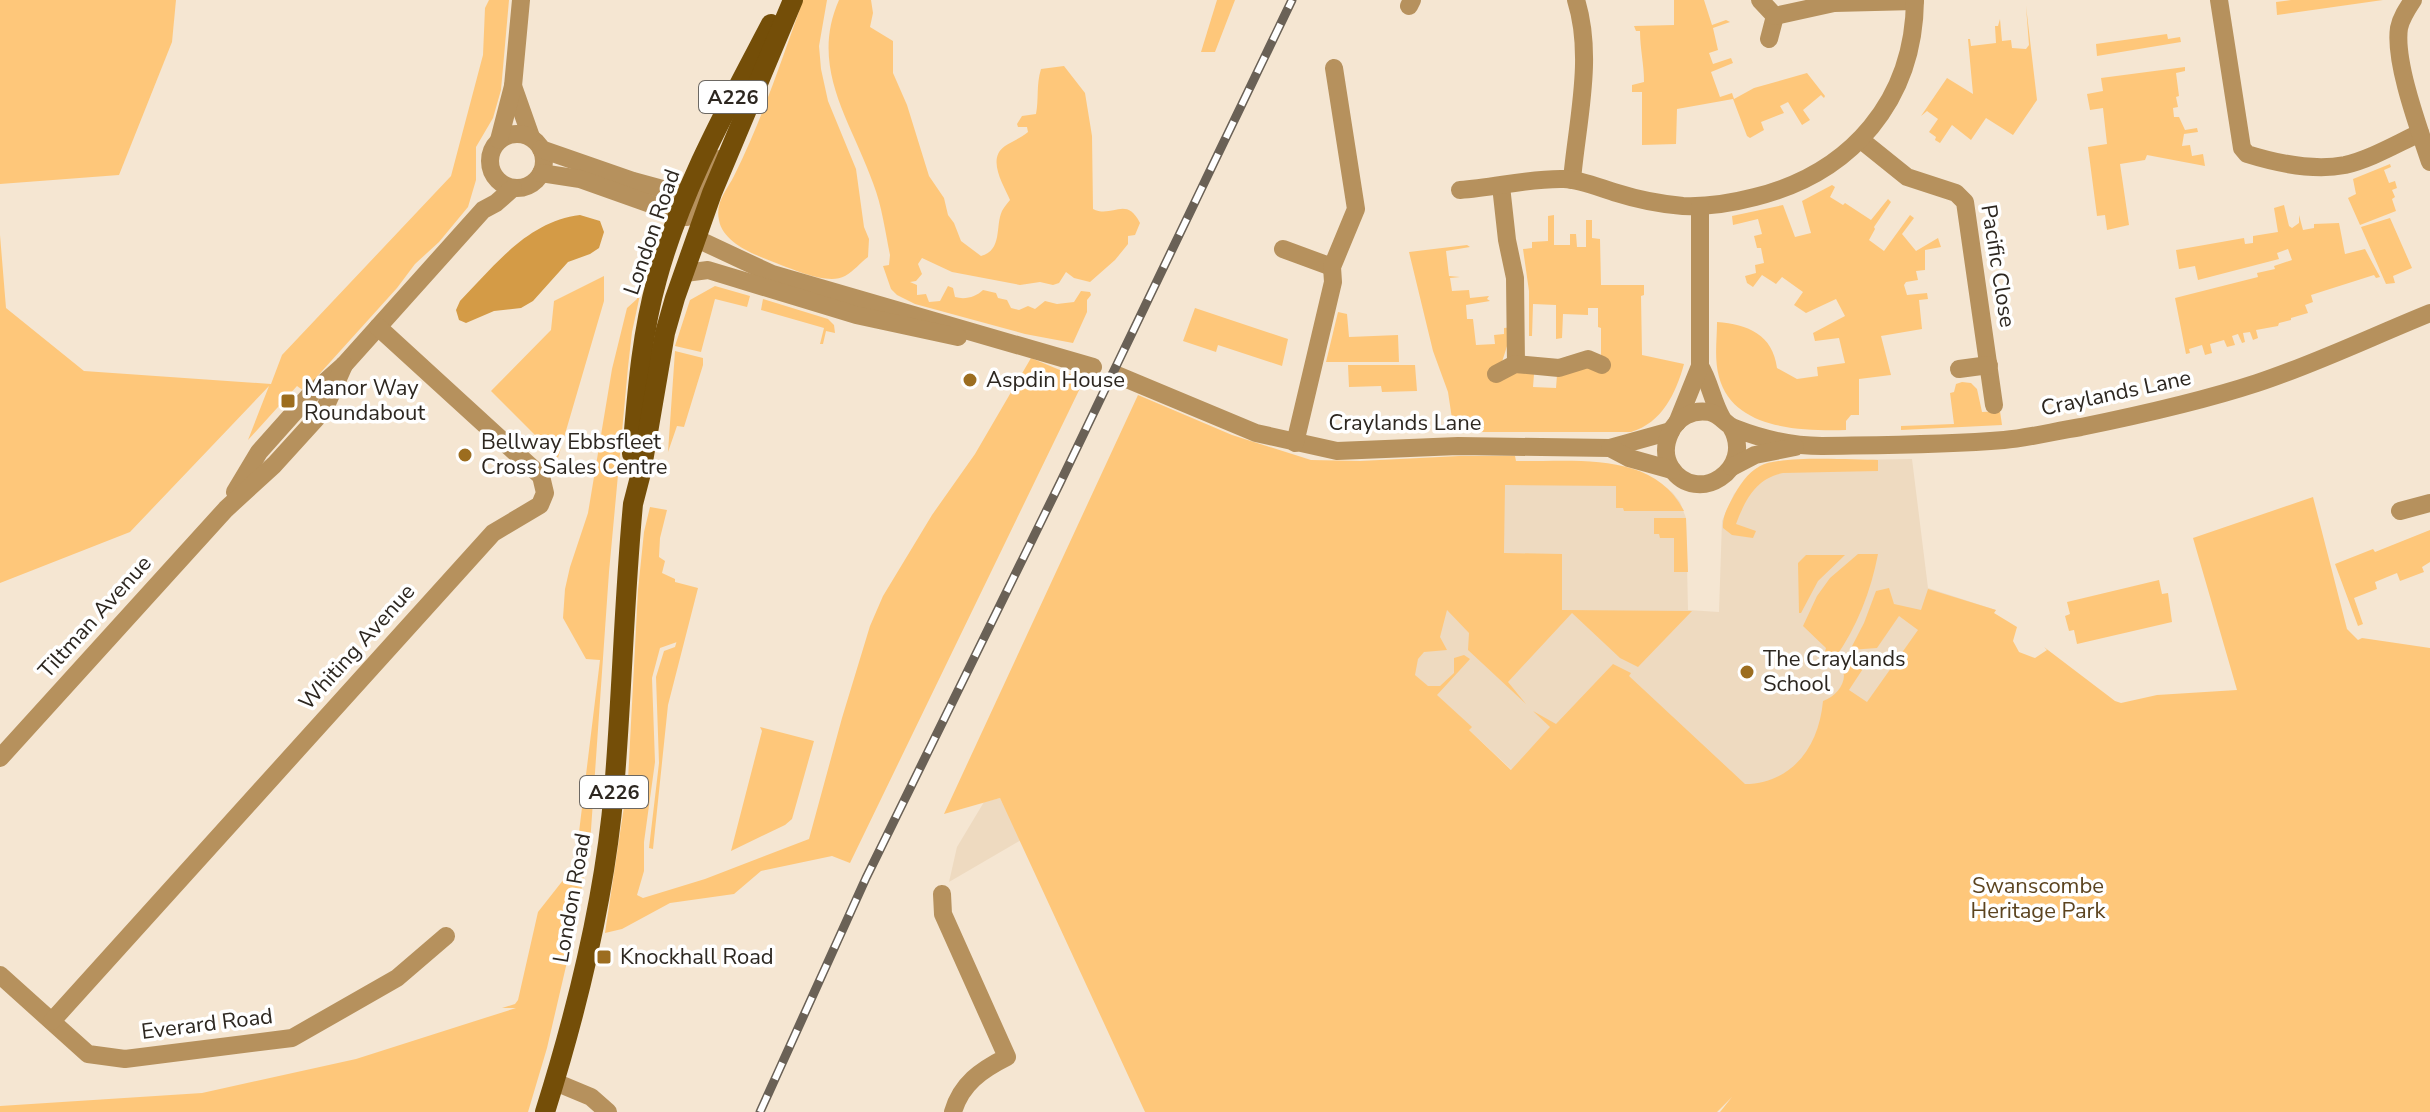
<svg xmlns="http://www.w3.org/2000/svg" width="2430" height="1112" font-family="'Nunito Sans',sans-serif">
<rect width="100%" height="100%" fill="#f5e6d2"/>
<g fill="#eedac0">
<path d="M1912 459 1928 588 1996 610 1889 718 1629 880 1386 652 1440 637 1441 474 1650 478 1672 492 1680 502 1686 518 1688 610 1719 612 1722 521 1734 494 1754 470 1767 463 1782 461Z"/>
<path d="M1000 798 1021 840 949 882 957 847 984 802Z"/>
</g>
<g fill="#fec77a">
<path d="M0 0H176L172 42 119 175 0 184Z"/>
<path d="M489 0H509L501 90 493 118 476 147V180L468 207 439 242 415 264 397 288 304 391 297 386 248 440 269 386 130 532 0 583V235L6 308 84 371 271 384 282 355 451 176 483 55 485 8Z"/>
<path d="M803 0H827L819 46 821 69 828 101 856 169 864 227 869 239 868 257C860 263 854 271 845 276 829 285 797 271 781 265 761 257 723 245 719 220 715 202 727 190 734 176 762 120 782 59 803 0Z"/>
<path d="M839 0H871L873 13 870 27 893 41V73L907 105 929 176 944 198 948 215 954 223 961 241 981 256C1003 250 995 226 1002 211 1004 207 1007 204 1010 200 1004 185 986 159 1005 146 1013 141 1021 138 1028 132L1027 127H1018L1017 124 1022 116 1036 114C1039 99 1036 85 1041 69L1064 66 1085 93 1092 136 1093 209C1112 219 1126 195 1140 223L1135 235 1128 236V244L1115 260 1090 282 1074 278 1066 272 1059 283 1053 285 1040 282 1020 285 952 272 922 258 918 264 922 274 916 281 910 282 917 285V295L926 294 929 302 940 301 948 286 953 288 955 297C965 300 976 297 983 290L996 293 998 298 1007 300 1011 308 1019 310 1028 306 1035 309 1045 301 1057 304 1074 302 1081 291 1090 292 1091 295 1087 300V312L1073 343 1025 334 915 304 897 295 891 289 883 266 889 265 890 255C885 231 882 206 873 183 851 121 809 68 839 0Z"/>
<path d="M1217 0H1235L1215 52H1201Z"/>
<path d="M1674 0H1704L1712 25 1726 20 1730 22 1713 28 1718 50 1709 53 1713 64 1731 58 1733 63 1711 72 1720 97 1732 93 1734 99 1754 88 1807 73 1825 96 1824 98 1821 95 1803 110 1810 120 1802 125 1788 102 1780 106 1784 113 1761 122 1764 130 1750 138 1747 136 1733 99 1677 109 1676 144 1642 145V92H1632V85L1644 82C1644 64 1640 49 1640 31H1636L1634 26 1674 25Z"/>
<path d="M2291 0H2383L2277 15 2276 2Z"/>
<path d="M2026 6 2037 100 2013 135 1986 118 1971 140 1952 125 1940 143 1935 140 1936 137 1929 132 1938 119 1927 111 1921 116 1947 78 1973 94 1968 39H1970L1971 46 1996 43 1995 26H1998L2000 19 2002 41 2011 40 2012 48 2026 49 2029 45Z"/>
<path d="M2167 34 2168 39 2180 37 2181 42 2097 56 2096 44Z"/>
<path d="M2185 67V71L2176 73 2179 96 2176 97 2178 107 2173 108 2174 117H2179L2185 130 2197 128 2198 132 2184 134 2182 146 2190 145 2192 156 2203 154 2205 166 2147 155 2145 160 2120 164 2129 225 2107 230 2105 215 2097 216 2088 147 2107 144 2103 108 2090 110 2087 94 2103 91 2101 78Z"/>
<path d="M2390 164 2391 167 2384 170 2389 183 2395 181 2397 188 2392 190 2395 197 2392 199 2396 211 2360 225 2348 198 2356 194 2353 179Z"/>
<path d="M1832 185 1835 187 1830 197 1843 205 1845 203 1871 220 1888 199 1891 202 1874 227 1875 229 1869 240 1884 251 1910 215 1914 218 1902 234 1916 251 1938 238 1941 247 1925 250V270L1916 271 1918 280 1906 282 1904 285 1907 295 1927 293 1928 299 1919 300 1922 329 1881 336 1891 375 1859 379V415H1851L1846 421V430C1802 431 1733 430 1719 377 1714 359 1717 340 1717 322 1748 324 1773 335 1777 368L1797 379 1818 376 1817 367 1845 363 1839 338 1815 341 1813 333 1845 316 1836 299 1806 313 1794 305 1803 292 1782 277 1776 284 1762 275 1753 287 1747 283 1745 276 1756 273 1755 265 1764 263 1761 248H1757L1754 236 1762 234 1758 219 1733 225 1732 216 1783 205 1795 237 1811 233 1802 201Z"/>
<path d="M2284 205 2289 226 2292 228 2299 223V215L2303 230 2314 228V224L2339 223 2345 254 2365 249 2380 277 2376 278 2374 275 2311 295 2313 302 2305 305 2308 313 2291 318V320L2279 323 2278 326 2256 330 2258 338 2253 340 2250 332 2243 333 2245 342 2242 343 2238 334 2232 336 2235 345 2227 347 2224 340 2210 344 2212 353 2205 355 2202 345 2189 349 2190 353 2186 354 2175 298 2258 277 2257 273 2275 269 2274 266 2292 260 2288 249 2277 253 2279 259 2198 280 2195 266 2179 269 2176 250 2244 238 2245 244 2253 243V236L2278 232 2274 208Z"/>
<path d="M1554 215V245H1570V234H1576L1577 247H1586V220H1592V238L1600 239 1601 285H1644V295L1641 296 1642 355 1684 364C1676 393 1662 423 1631 432H1454L1448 392 1433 351 1409 252 1467 245 1470 247 1446 251 1449 276 1460 277 1450 278 1452 291 1469 290 1470 298 1489 296 1487 299 1490 301 1466 305 1467 319H1473L1476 345 1495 344 1494 335 1504 334V328L1513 327 1502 362 1513 372 1534 374 1533 387 1556 388 1557 375 1601 356V328L1598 327V308H1588V315L1563 314 1562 338 1556 339V305L1533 304 1532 336H1529V291L1523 249 1532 248V242L1548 241V216Z"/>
<path d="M2390 218 2412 268 2393 276 2395 283 2386 284 2361 227Z"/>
<path d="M647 239 650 248 632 332 628 367 609 572 590 844 570 949 547 1048 528 1112H0V1106L202 1093 356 1059 516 1008H502L515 1004 518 1000 538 912 575 865 600 660 586 659 563 618 565 589 570 567 588 513 612 369 627 308 637 299Z"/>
<path d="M604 276V301L558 458 491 391 551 330 554 301Z"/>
<path d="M715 286 750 296 747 307 715 299 701 352 675 346 690 300Z"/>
<path d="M763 299 828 319 834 325 835 333 826 331 823 344H820L824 328 761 310Z"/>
<path d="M1195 308 1288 339 1282 366 1218 345 1216 352 1183 341Z"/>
<path d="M1338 312 1347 314 1349 337 1398 335 1399 362H1326Z"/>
<path d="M675 351 703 358V365L684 427 677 426 668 452Z"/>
<path d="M1031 358 1084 380 850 863 832 856 761 871 734 894 670 903 622 929 605 933 628 780 638 590 644 532 650 507 667 510 660 538 659 557 665 561 662 573 675 579V582L698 588 668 705 653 849 649 848 659 763 656 677 664 651 675 647 678 637 677 642 660 648 652 678 655 762 644 842V871L637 895 643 898 705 879 809 839 842 718 870 626 883 596 932 515 975 454Z"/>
<path d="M1348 365H1415L1417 391 1382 392 1381 386 1349 387Z"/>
<path d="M1962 382 1971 383 1977 389 1982 412 2000 411 2002 425 1901 430V426L1954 424 1950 393 1954 392 1956 384Z"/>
<path d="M1138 395 1232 435 1311 460 1360 461 1459 456H1515L1516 461C1573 462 1654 450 1684 511H1624L1623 508H1616V486L1505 485 1504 553 1562 554V610L1692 611 1638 667 1620 658 1572 613 1508 682 1526 704 1468 650 1469 633 1447 610 1440 637 1447 650 1424 652 1418 659 1415 675 1428 686H1440L1454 673V658L1464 655 1470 659 1437 695 1472 727 1469 730 1511 770 1550 727 1533 711 1556 724 1613 664 1631 673 1629 676 1745 784C1793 783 1819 746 1823 701 1834 697 1844 687 1844 675L1839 667 1847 655 1874 652 1849 690 1867 702 1918 630 1899 616 1877 648 1850 650 1864 623 1876 591 1889 588 1894 604 1921 610 1928 589 1996 610 1994 613 2017 627 2013 641 2019 652 2035 658 2047 650 2044 647 2115 701 2121 703 2157 695 2237 690 2193 538 2313 497 2347 629 2358 640 2362 638 2430 648V1112H1720L1732 1097 1717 1112H1145L1000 798 944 814Z"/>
<path d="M1878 460V471L1783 473C1756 478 1745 500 1736 524L1756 531 1753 538 1732 535 1723 528C1722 518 1727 508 1732 499 1739 486 1747 473 1760 466 1781 455 1852 460 1878 460Z"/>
<path d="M1654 518H1686L1688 572H1674V538H1660L1659 534H1654Z"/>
<path d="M2430 530V562L2422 567 2424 572 2400 581 2397 573 2375 582 2377 589 2354 598 2363 624 2358 626 2335 564 2373 549 2375 552Z"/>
<path d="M1858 554H1878C1871 591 1857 627 1835 658L1824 655 1826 648 1803 626 1817 596 1830 578Z"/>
<path d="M1806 555H1845L1818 581 1801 613H1799L1798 563Z"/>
<path d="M2159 580 2162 594 2168 593 2172 622 2077 644 2074 630 2069 631 2065 616 2070 614 2067 602Z"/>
<path d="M760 727 814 741 792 819 785 825 731 851 762 731Z"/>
</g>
<path fill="#d49b46" d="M580 215 600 221 604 232 599 248 590 254 568 262 533 301 521 308 494 311 466 323 459 320 456 310 460 301C494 266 528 221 580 215Z"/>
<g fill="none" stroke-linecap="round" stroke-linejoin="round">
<g stroke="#b6915d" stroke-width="18">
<path d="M1760 0 1775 16 1769 39"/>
<path d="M2219 0 2242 148 2247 154C2276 163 2315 171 2345 165 2371 159 2396 144 2420 133"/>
<path d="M2413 0C2407 9 2401 18 2399 28 2394 62 2419 129 2430 162"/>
<path d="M1409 6 1412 0"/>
<path d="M1775 16 1834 3 1915 1"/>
<path d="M513 86 531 137"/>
<circle cx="517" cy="161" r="27"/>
<path d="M499 140 513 86 521 0"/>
<path d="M1861 140 1907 177 1956 193 1965 202 1994 405"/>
<path d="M541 149 633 181 688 196 697 201"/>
<path d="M541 173 580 179 687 217 691 215 719 159"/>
<path d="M1572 180C1577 122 1594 57 1576 0"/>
<path d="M1501 186 1507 240 1515 278 1516 364"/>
<path d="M1460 190C1494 188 1529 178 1564 179 1582 180 1600 188 1617 193 1639 200 1660 204 1683 206 1708 207 1732 203 1755 197 1852 173 1914 100 1915 0"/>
<path d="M697 239 772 274 1093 367"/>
<path d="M1283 249 1332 267"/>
<path d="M685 273 708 270 856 315 958 337"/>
<path d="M1700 366C1710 382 1712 401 1722 418"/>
<path d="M1959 369 1989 365"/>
<path d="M1496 374 1515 364 1559 368 1588 359 1602 365"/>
<path d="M1117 375 1256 433 1337 451 1458 446 1610 448 1671 431"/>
<path d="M1677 423 1700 366V206"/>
<path d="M1731 427C1756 469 1697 507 1671 468 1664 457 1665 444 1670 433 1677 418 1692 409 1709 412 1720 414 1725 424 1734 428 1762 439 1793 446 1822 446 1883 445 1943 445 2004 440 2029 438 2055 431 2081 427 2140 415 2199 402 2257 383 2315 364 2373 336 2430 313"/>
<path d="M1295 443 1333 282 1332 267 1356 209 1334 68"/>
<path d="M1610 448 1629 458 1672 470"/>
<path d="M1732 467 1755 455 1795 447"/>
<path d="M235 492 259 452 308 397 344 365 483 210 496 203 513 188"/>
<path d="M2400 511 2430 503"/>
<path d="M0 758 226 509 274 465 324 410 344 365"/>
<path d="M942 894 943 914 1007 1057C981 1070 961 1084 953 1112"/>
<path d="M0 975 88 1054 125 1059 292 1038 397 978 446 936"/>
<path d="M52 1021 493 533 540 505 545 493 541 476 378 327"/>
<path d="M555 1082 591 1097 608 1112"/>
</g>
<g stroke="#744e08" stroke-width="20">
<path d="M632 454C637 396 641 336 657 279 681 190 728 106 771 24"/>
<path d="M545 1112C577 1010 605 896 614 790 622 695 624 599 633 504L641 473 665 333 675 298 712 193 793 0"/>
</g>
<g stroke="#6a6156" stroke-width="9">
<path id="rail" d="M760 1112 866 878 1060 483 1292 0"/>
</g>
<use href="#rail" stroke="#fff" stroke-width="6" stroke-dasharray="18" stroke-linecap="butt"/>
</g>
<g fill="#9c6d1f" stroke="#fff" stroke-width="3">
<circle cx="970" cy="380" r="8"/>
<rect x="280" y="393" width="16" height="16" rx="4"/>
<circle cx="465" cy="455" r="8"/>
<circle cx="1747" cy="672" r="8"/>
<rect x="596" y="949" width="16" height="16" rx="4"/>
</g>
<g text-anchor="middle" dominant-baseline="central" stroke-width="7" stroke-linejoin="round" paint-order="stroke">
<g fill="#fff" stroke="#6c6863" stroke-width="2">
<rect x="699" y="81" width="68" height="32" rx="6"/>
<rect x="580" y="776" width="68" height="32" rx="6"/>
</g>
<g font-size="20" font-weight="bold" fill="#2d2720">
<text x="733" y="97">A226</text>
<text x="614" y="792">A226</text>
</g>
<g font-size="22" fill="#2d2720" stroke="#fff">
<text transform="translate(652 232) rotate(-71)">London Road</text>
<text transform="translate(1998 266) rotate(81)">Pacific Close</text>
<text transform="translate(2116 393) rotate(-12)">Craylands Lane</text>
<text x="1405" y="423">Craylands Lane</text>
<text transform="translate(95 617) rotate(-48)">Tiltman Avenue</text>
<text transform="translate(357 647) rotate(-48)">Whiting Avenue</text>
<text transform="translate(572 898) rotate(-80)">London Road</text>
<text transform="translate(207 1024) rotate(-7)">Everard Road</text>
</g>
<g font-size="22" fill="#2d2720" stroke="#fff" text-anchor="start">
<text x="986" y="380">Aspdin House</text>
<text x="304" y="388">Manor Way<tspan x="304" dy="25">Roundabout</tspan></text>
<text x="481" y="442">Bellway Ebbsfleet<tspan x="481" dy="25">Cross Sales Centre</tspan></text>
<text x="1763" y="659">The Craylands<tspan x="1763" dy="25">School</tspan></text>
<text x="620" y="957">Knockhall Road</text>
</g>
<g font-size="22" fill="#5c4420" stroke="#fff">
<text x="2038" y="886">Swanscombe<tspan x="2038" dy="25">Heritage Park</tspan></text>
</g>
</g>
</svg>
